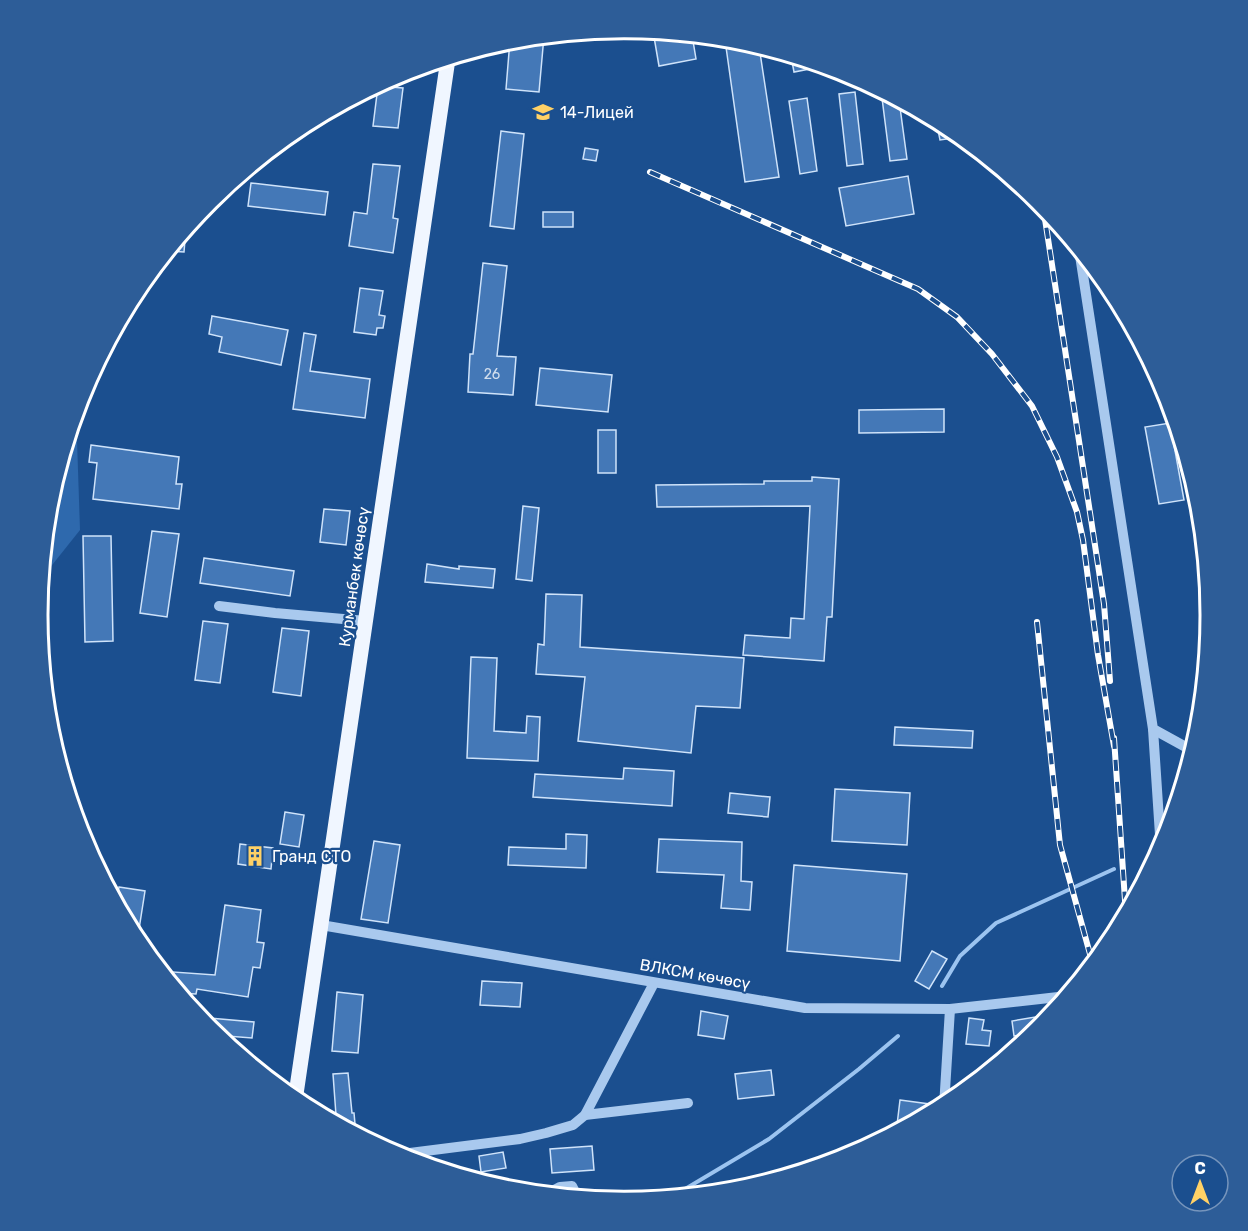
<svg xmlns="http://www.w3.org/2000/svg" width="1248" height="1231" font-family="Rubik,sans-serif">
<rect width="100%" height="100%" fill="#1b4f8f"/>
<path fill="#2e69ad" d="M76 410 80 530 41 579 48 501Z"/>
<g fill="none" stroke-linecap="round" stroke-linejoin="round">
<g stroke="#9cc4f0" stroke-width="4">
<path d="M942 986 960 956 996 923 1114 869"/>
<path d="M670 1198 769 1139 859 1069 898 1036"/>
</g>
</g>
<g fill="#4478b7" stroke="#cfe3fa" stroke-width="1.5">
<path d="M653 31 692 35 696 59 659 66Z"/>
<path d="M544 36 539 92 506 89 510 40Z"/>
<path d="M751 44 759 46 779 177 745 182 726 47Z"/>
<path d="M791 56 798 58 825 66 794 72Z"/>
<path d="M378 86 403 88 398 128 373 126Z"/>
<path d="M881 90 899 100 907 159 890 161Z"/>
<path d="M855 92 863 164 847 166 839 94Z"/>
<path d="M807 98 817 171 800 174 789 101Z"/>
<path d="M936 120 950 128 961 137 940 140Z"/>
<path d="M501 131 524 134 514 229 490 226Z"/>
<path d="M585 148 598 150 596 161 583 159Z"/>
<path d="M373 164 400 166 393 218 398 219 393 253 349 246 354 212 367 214Z"/>
<path d="M908 176 914 214 846 226 839 188Z"/>
<path d="M251 183 328 192 325 215 248 206Z"/>
<rect x="543" y="212" width="30" height="15"/>
<path d="M186 228 184 252 168 251 175 242Z"/>
<path d="M483 263 507 266 497 356 516 357 513 395 468 392 470 354H473Z"/>
<path d="M360 288 383 291 379 315 385 316 383 328H377L376 335 354 332Z"/>
<path d="M212 316 288 330 281 365 219 352 222 337 209 334Z"/>
<path d="M304 333 316 335 310 371 370 379 365 418 293 409Z"/>
<path d="M540 368 612 375 608 412 536 405Z"/>
<path d="M944 409V432L859 433V410Z"/>
<path d="M1170 423 1184 500 1159 504 1145 427Z"/>
<rect x="598" y="430" width="18" height="43"/>
<path d="M91 445 179 457 176 484H182L179 509 93 499 97 463 89 462Z"/>
<path d="M812 477 839 479 832 617H827L824 661 743 655 745 635 790 638 791 618 804 619 810 506 657 507 656 485 764 484V481H812Z"/>
<path d="M523 506 539 508 532 581 516 579Z"/>
<path d="M324 509 350 511 346 545 320 542Z"/>
<path d="M152 531 179 534 167 617 140 613Z"/>
<path d="M83 536H111L113 641 85 642Z"/>
<path d="M204 558 294 571 290 596 200 583Z"/>
<path d="M427 564 459 569V566L495 569 493 588 425 582Z"/>
<path d="M546 594 582 595 580 647 744 658 740 708 696 706 691 753 578 741 585 677 536 674 538 644 544 645Z"/>
<path d="M203 621 228 624 220 683 195 680Z"/>
<path d="M282 628 309 631 301 696 273 692Z"/>
<path d="M471 657 497 658 494 731 526 733 527 716 540 717 538 761 467 758Z"/>
<path d="M895 727 973 731 972 748 894 745Z"/>
<path d="M624 768 674 771 672 806 533 797 535 774 623 779Z"/>
<path d="M835 789 910 793 907 845 832 841Z"/>
<path d="M730 793 770 797 768 817 728 813Z"/>
<path d="M285 812 304 815 299 847 280 844Z"/>
<path d="M566 834 587 835 586 868 508 865 509 847 566 849Z"/>
<path d="M659 839 742 842 741 881 752 882 750 910 721 908 724 875 657 872Z"/>
<path d="M374 841 400 845 388 923 361 919Z"/>
<path d="M240 844 273 848 271 869 238 864Z"/>
<path d="M794 865 907 874 900 961 787 951Z"/>
<path d="M119 887 145 891 137 942 116 905Z"/>
<path d="M225 905 261 910 257 942 264 943 260 968 253 967 248 997 197 989 196 994 178 993 160 971 215 975Z"/>
<path d="M932 951 947 959 929 989 915 981Z"/>
<path d="M482 981 522 983 520 1007 480 1005Z"/>
<path d="M337 992 363 995 358 1053 332 1051Z"/>
<path d="M701 1011 728 1016 724 1039 698 1035Z"/>
<path d="M1053 1014 1036 1033 1014 1036 1012 1021Z"/>
<path d="M198 1017 254 1022 252 1038 214 1035Z"/>
<path d="M969 1018 984 1020 982 1030 991 1031 989 1046 966 1044Z"/>
<path d="M771 1070 774 1095 738 1099 735 1074Z"/>
<path d="M348 1073 352 1113H354L356 1135 322 1116 336 1115 333 1074Z"/>
<path d="M900 1100 937 1105V1110L907 1126 897 1125Z"/>
<path d="M592 1146 594 1170 552 1173 550 1149Z"/>
<path d="M503 1152 506 1168 481 1172 479 1156Z"/>
</g>
<g fill="none" stroke-linecap="round" stroke-linejoin="round">
<g stroke="#a9c9ee" stroke-width="10">
<path d="M1079 249 1153 729 1193 751"/>
<path d="M219 606 275 613 366 621"/>
<path d="M1153 729 1161 850"/>
<path d="M321 925 805 1008 950 1009 1067 996"/>
<path d="M944 1107 950 1009"/>
<path d="M585 1115 688 1103"/>
<path d="M394 1155 520 1139 546 1133 573 1125 585 1115 654 983"/>
<path d="M545 1195 560 1187 572 1186 578 1198"/>
</g>
<path stroke="#f0f6ff" stroke-width="15" d="M295 1101 448 59"/>
<g stroke="#fff" stroke-width="6">
<g id="rail">
<path d="M650 172 918 289 957 317 992 354 1032 406 1057 457 1077 512 1083 540 1098 655 1114 746"/>
<path d="M1043 206 1104 604 1110 681"/>
<path d="M1037 622 1060 845 1093 965"/>
<path d="M1114 738 1126 915"/>
</g>
</g>
<use href="#rail" stroke="#1b4f8f" stroke-width="4" stroke-dasharray="11" stroke-linecap="butt"/>
</g>
<defs>
<g id="school-bare" transform="scale(1.62)"><path d="M0-5L7-2L0 1L-7-2ZM-4 1L0 2.5L4 1V4Q0 6-4 4Z" fill="#ffd166" stroke="#1b4f8f" stroke-width="2.5" paint-order="stroke"/></g>
<g id="building-bare" transform="scale(1.62)"><path d="M-4-6H4V6H1V3H-1V6H-4ZM-2.5-4.3h1.7v1.8h-1.7ZM.8-4.3h1.7v1.8H.8ZM-2.5-1h1.7V.8h-1.7ZM.8-1h1.7V.8H.8Z" fill="#ffd166" stroke="#1b4f8f" stroke-width="2.5" paint-order="stroke"/></g>
</defs>
<g fill-rule="evenodd">
<use href="#school-bare" x="543" y="112"/>
<use href="#building-bare" x="255" y="856"/>
</g>
<g text-anchor="middle" dominant-baseline="central" stroke-width="4.5" stroke-linejoin="round" paint-order="stroke">
<g font-size="14" fill="#d0dded">
<text x="492" y="374">26</text>
</g>
<g font-size="16" fill="#fff" stroke="#1b4f8f" text-anchor="start">
<text x="560" y="112">14-Лицей</text>
<text x="272" y="856">Гранд СТО</text>
</g>
<g font-size="16" fill="#fff" stroke="#1b4f8f">
<text transform="translate(354 577) rotate(-82)">Курманбек көчөсү</text>
<text transform="translate(695 974) rotate(10)">ВЛКСМ көчөсү</text>
</g>
</g>
<path d="M0 0H1248V1231H0ZM48 615a576 576 0 1 1 1152 0a576 576 0 1 1-1152 0Z" fill="#2d5d98" fill-rule="evenodd"/>
<path fill="none" stroke="#fff" stroke-width="3" d="M48 615a576 576 0 1 1 1152 0a576 576 0 1 1-1152 0Z"/>
<g transform="translate(1200 1183)"><circle r="28" fill="#1b4f8f" stroke="#7695bc" stroke-width="1.5"/>
<path d="M0-4.5L10 22L0 15L-10 22Z" fill="#ffd166"/>
<text y="-9" font-size="16" font-weight="bold" text-anchor="middle" fill="#ffffff">С</text>
</g>
</svg>
